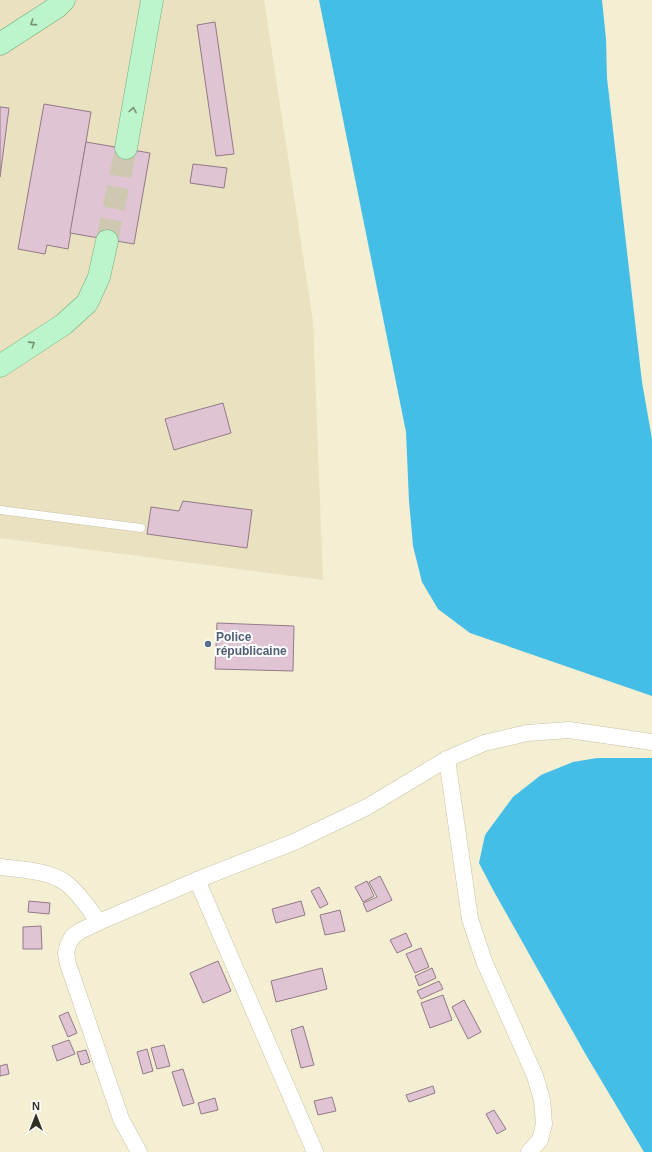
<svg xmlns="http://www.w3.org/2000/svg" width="652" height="1152" font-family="Arial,sans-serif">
<rect width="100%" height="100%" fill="#f4eed2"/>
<path fill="#e9e1bf" d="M0 0H264L313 321 323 580 0 538Z"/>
<g fill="#45bee7">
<path d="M319 0H602L606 39 607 78 642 382 652 439V696L470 633 438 609 422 582 413 546 409 501 406 432Z"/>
<path d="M597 758H652V1152H644L586 1055 492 888 479 863 485 835 513 797 541 775 573 762Z"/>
</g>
<g fill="#e0c4d4" stroke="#927987">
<path d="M215 22 234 154 216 156 197 25Z"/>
<path d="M44 104 91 112 68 249 47 245 45 254 18 249Z"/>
<path d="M0 107 9 108 0 177Z"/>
<path d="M86 142 150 153 134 244 70 233Z"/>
<path d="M193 164 227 168 224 188 190 183Z"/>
<path d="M223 403 231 433 174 450 165 419Z"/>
<path d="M183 501 252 510 247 548 147 534 151 507 179 511Z"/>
<path d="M217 623 294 626 293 671 215 669Z"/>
<path d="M380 876 392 900 367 912 363 903 377 897 369 882Z"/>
<path d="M367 881 374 896 363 902 355 887Z"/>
<path d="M319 887 328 904 320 908 311 891Z"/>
<path d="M29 901 50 903 49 914 28 912Z"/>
<path d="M301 901 305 915 276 923 272 909Z"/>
<path d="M340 910 345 931 325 935 320 915Z"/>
<path d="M41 926 42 949H23V927Z"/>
<path d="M406 933 412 946 397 953 390 940Z"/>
<path d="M421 948 429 967 415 973 406 954Z"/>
<path d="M218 961 231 991 203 1003 190 973Z"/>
<path d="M322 968 327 989 276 1002 271 981Z"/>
<path d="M432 968 436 978 419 986 415 976Z"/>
<path d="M439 981 443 989 421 999 417 991Z"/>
<path d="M443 995 452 1020 430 1028 421 1003Z"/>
<path d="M464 1000 481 1032 468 1039 452 1007Z"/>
<path d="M68 1012 77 1033 68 1037 59 1016Z"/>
<path d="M303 1026 314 1065 301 1068 291 1030Z"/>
<path d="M69 1040 75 1054 57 1061 52 1046Z"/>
<path d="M164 1045 170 1066 157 1069 151 1048Z"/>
<path d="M147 1049 153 1071 143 1074 137 1052Z"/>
<path d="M86 1050 90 1062 81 1065 77 1052Z"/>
<path d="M7 1064 9 1074 0 1076V1066Z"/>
<path d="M183 1069 194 1103 183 1106 172 1072Z"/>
<path d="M433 1086 435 1093 409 1102 406 1095Z"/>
<path d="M332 1097 336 1111 318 1115 314 1101Z"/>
<path d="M215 1098 218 1110 201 1114 198 1103Z"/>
<path d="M494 1110 506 1129 497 1134 486 1114Z"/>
</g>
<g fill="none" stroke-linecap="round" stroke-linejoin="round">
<path stroke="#cdc8af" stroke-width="22" stroke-dasharray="22 11" stroke-linecap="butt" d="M107 241 126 148"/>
<g stroke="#c8c2a7" stroke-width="9">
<path id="lane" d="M0 510 141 528"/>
</g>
<g stroke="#c8c2a7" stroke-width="17">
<g id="street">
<path d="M447 759 470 919 484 961 535 1076 542 1100 544 1124 540 1140 529 1152"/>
<path d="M0 867C22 870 48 870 66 883 79 893 89 909 99 922"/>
<path d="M197 880 315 1152"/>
<path d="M139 1152 121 1119 68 964 66 953 68 945 72 937 80 931 99 922 197 880 294 842 367 807 447 759 484 743 527 733 569 730 652 742"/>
</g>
</g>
<g stroke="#6fab7b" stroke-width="23">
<g id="primary">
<path d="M0 44 57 7 64 0"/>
<path d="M126 148 152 0"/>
<path d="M0 366 64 324 87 303 99 277 107 241"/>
</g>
</g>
<use href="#lane" stroke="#fff" stroke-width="8"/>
<use href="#street" stroke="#fff" stroke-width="16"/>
<use href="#primary" stroke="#bcf5cb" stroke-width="22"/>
</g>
<defs><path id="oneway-chevron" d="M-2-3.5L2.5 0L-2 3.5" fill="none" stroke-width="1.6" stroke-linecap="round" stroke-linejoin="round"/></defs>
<g stroke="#779278">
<use href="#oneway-chevron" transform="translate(33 23) rotate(147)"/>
<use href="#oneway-chevron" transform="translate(133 110) rotate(-80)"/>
<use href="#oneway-chevron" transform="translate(32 344) rotate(-33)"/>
</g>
<circle fill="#5c6f8a" stroke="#fff" stroke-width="1.5" cx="208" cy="644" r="4"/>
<g text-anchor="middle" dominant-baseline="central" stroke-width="4" stroke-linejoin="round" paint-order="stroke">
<g font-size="12" font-weight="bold" fill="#4e5e75" stroke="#fff" text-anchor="start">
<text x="216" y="637">Police<tspan x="216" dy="14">républicaine</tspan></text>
</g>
</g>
<g transform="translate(36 1116)" stroke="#ffffff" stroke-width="3" paint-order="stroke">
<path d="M0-3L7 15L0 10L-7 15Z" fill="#322f25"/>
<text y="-6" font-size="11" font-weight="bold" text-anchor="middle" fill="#322f25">N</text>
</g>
</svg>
